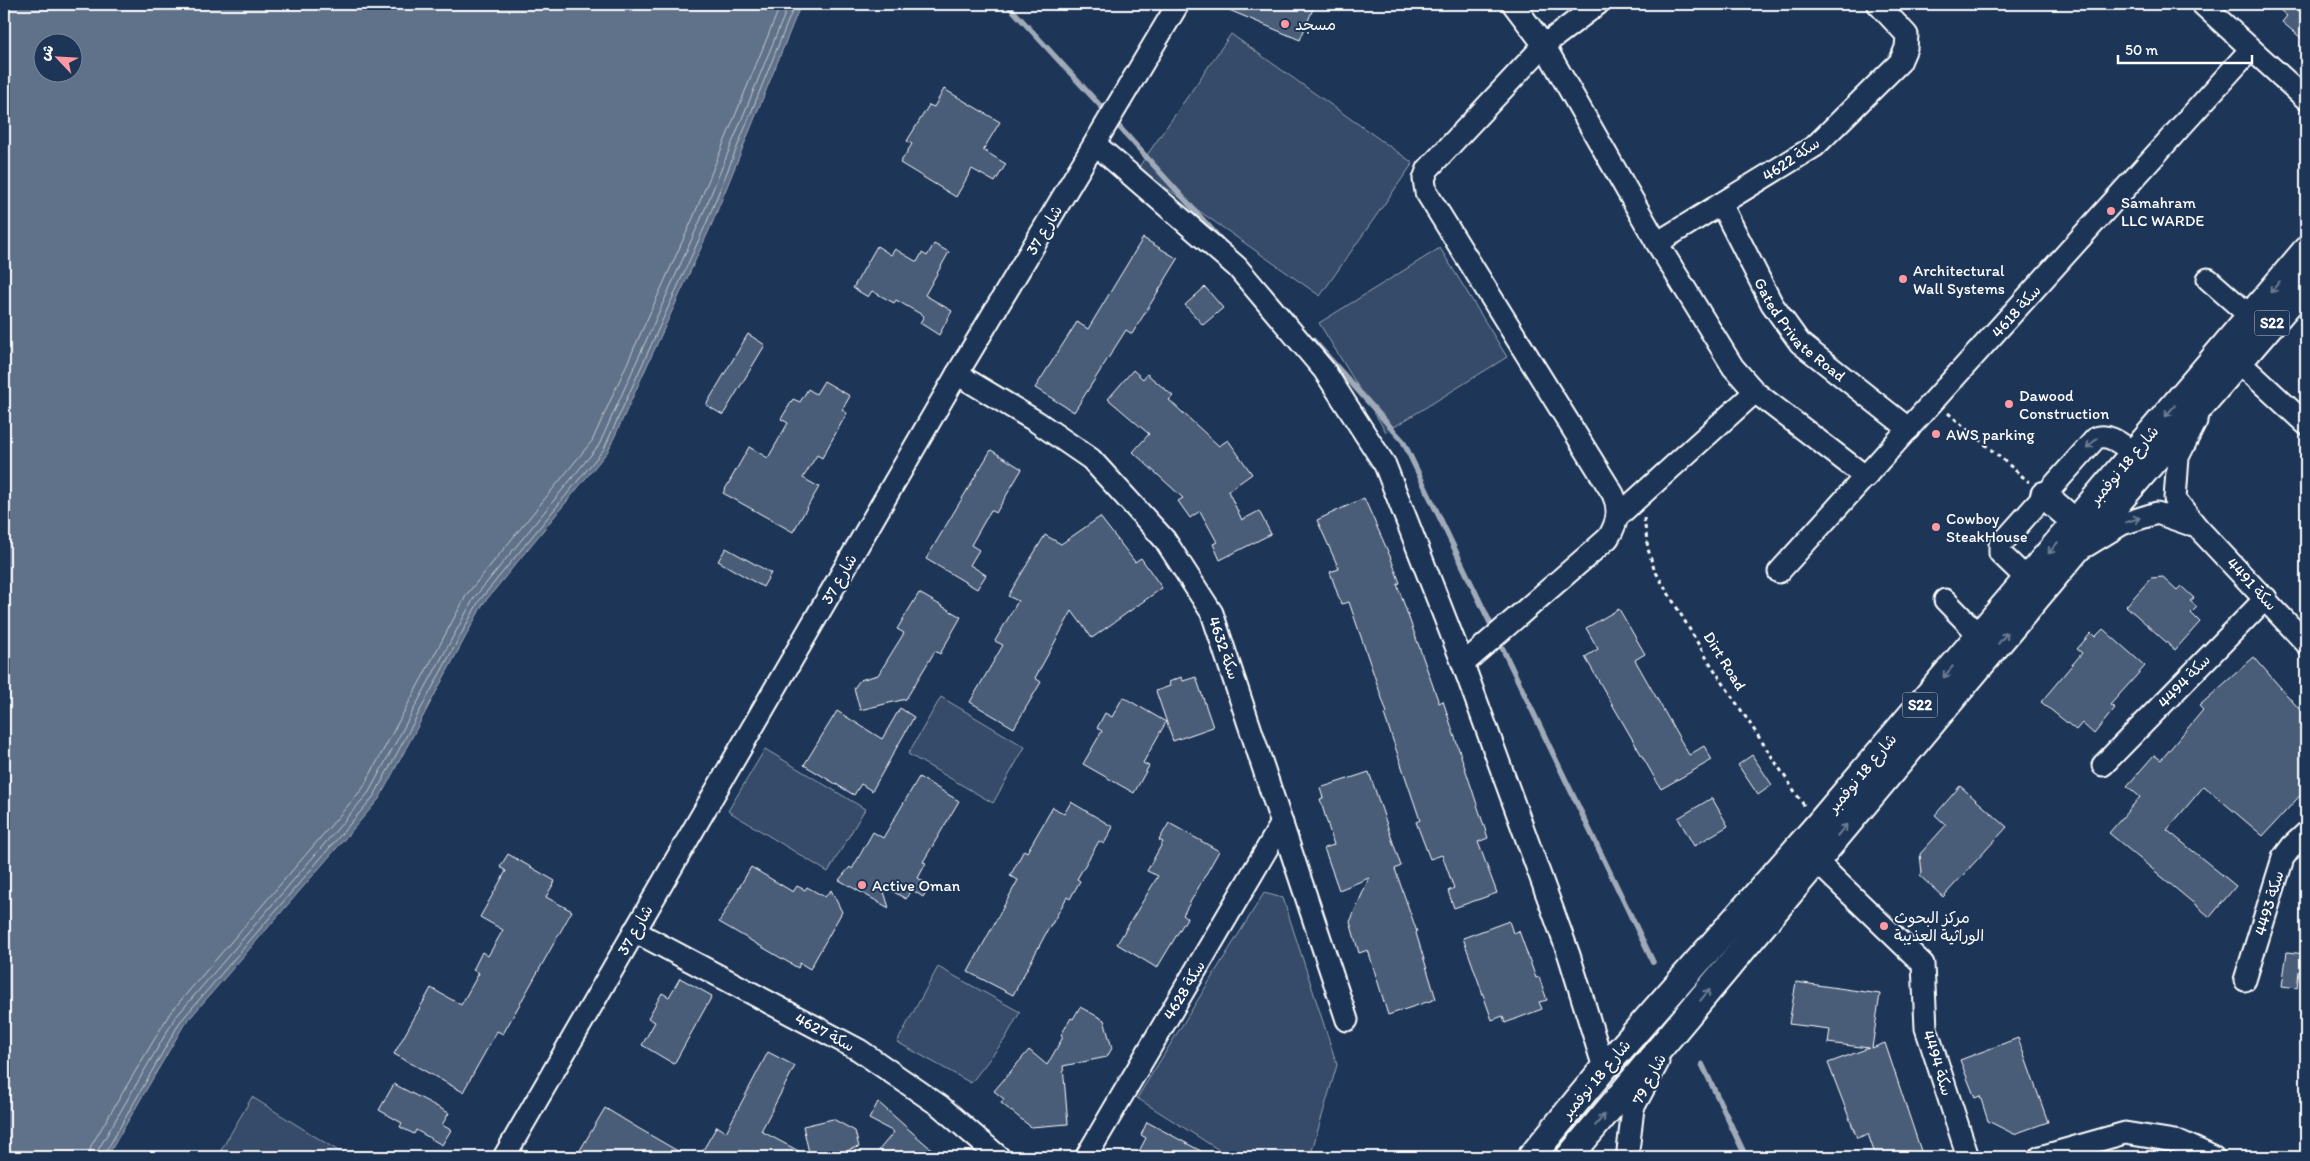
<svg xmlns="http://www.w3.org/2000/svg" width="2310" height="1161" font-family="Itim,'Playpen Sans Arabic',sans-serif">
<rect width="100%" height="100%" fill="#1d3557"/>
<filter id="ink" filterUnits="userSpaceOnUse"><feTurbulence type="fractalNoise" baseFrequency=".02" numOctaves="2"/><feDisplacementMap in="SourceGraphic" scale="10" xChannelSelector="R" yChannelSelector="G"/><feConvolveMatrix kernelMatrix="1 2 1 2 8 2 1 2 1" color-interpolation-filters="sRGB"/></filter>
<g filter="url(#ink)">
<g fill="#364b69" stroke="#9aa5b4">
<path d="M1231 34 1413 163 1320 296 1138 168Z"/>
<path d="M1440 248 1507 357 1386 432 1319 323Z"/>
<path d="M941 697 1025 747 993 803 908 754Z"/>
<path d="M765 749 865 809 828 872 728 811Z"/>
<path d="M1264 893 1283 898 1337 1065 1310 1157H1230L1137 1098Z"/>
<path d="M938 967 1020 1012 1005 1039 971 1083 897 1042Z"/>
<path d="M252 1097 348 1157H217Z"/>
</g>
<path fill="#617289" stroke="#a0aab8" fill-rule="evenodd" d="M4 4H801L711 226 608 451 483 604 379 799 184 1025 107 1157H4ZM42 42H72V72H42Z"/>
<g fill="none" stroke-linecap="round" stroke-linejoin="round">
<g stroke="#c0c7d0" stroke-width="1">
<path d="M89 1157 91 1146 170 1013 363 788 467 594 592 441 693 218 781 4"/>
<path d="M96 1157 98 1150 175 1018 369 792 474 598 599 445 700 221 789 4"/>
<path d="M103 1157 180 1022 374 796 479 601 604 449 706 224 795 4"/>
</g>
<g stroke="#a0aab8" stroke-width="5.5">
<path d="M1007 4 1107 113"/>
<path d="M1113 120 1224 243"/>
<path d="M1313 340 1403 441 1494 631"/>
<path d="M1498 639 1653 962"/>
<path d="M1702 1064 1746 1157"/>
</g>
</g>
<g fill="#4a5d79" stroke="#fff">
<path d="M1215 4H1315L1300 40Z"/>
<path d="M2273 4H2306V42L2282 22 2287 16Z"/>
<path d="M944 89 1000 122 983 150 1006 164 995 182 972 169 956 197 900 163 912 144 907 141 929 105 934 107Z"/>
<path d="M1143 238 1178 259 1132 334 1126 330 1074 412 1035 388 1077 322 1088 329Z"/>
<path d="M934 244 949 252 925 295 952 311 939 335 920 323 924 316 896 300 894 303 872 291 868 297 853 288 877 246 891 255 895 249 917 262 922 253 927 256Z"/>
<path d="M1205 287 1223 308 1203 325 1185 305Z"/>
<path d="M748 334 765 345 723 415 706 405Z"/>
<path d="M1133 370 1143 379 1147 374 1173 396 1169 400 1219 446 1228 440 1252 474 1228 491 1242 520 1259 511 1271 534 1220 560 1213 544 1217 542 1200 511 1190 518 1178 501 1183 498 1133 452 1149 434 1108 399Z"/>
<path d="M824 381 850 396 842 410 847 413 822 458 817 455 803 478 819 487 793 532 723 493 749 447 768 458 788 423 781 419 793 399 800 402 808 389 816 394Z"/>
<path d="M991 450 1022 469 996 513 991 510 971 545 979 550 970 565 986 575 977 589 926 559Z"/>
<path d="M1364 498 1390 556 1400 583 1397 584 1439 703 1443 701 1488 838 1478 842 1497 893 1454 908 1448 891 1454 888 1442 855 1430 859 1416 822 1420 820 1384 714 1387 713 1349 602 1341 604 1330 572 1339 569 1317 520Z"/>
<path d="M1100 517 1135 562 1141 558 1162 588 1092 638 1072 611 1035 678 1041 682 1014 728 970 702 1003 645 995 641 1018 601 1008 596 1045 535 1061 544Z"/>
<path d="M726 548 771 573 763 587 718 561Z"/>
<path d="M2163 577 2177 590 2181 586 2194 598 2190 601 2197 607 2191 613 2200 622 2175 650 2126 606 2151 578Z"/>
<path d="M919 593 961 617 940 654 935 651 906 699 860 710 854 688 860 680 878 675 904 633 897 629Z"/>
<path d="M1619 609 1645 654 1635 660 1689 755 1704 746 1712 760 1661 789 1585 657 1598 649 1586 628Z"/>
<path d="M2103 629 2145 666 2110 705 2115 708 2094 734 2082 723 2076 730 2041 702 2082 653 2077 649 2091 633 2095 637Z"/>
<path d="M2254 657 2306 717V789L2263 836 2204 786 2167 830 2236 886 2210 917 2109 833 2140 797 2127 786 2154 755 2161 760 2203 710 2199 706Z"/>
<path d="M1181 677 1183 681 1196 677 1213 727 1173 741 1156 691 1170 686 1169 682Z"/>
<path d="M1123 697 1166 722 1143 763 1149 766 1134 793 1083 764 1102 731 1097 728 1105 713 1112 717Z"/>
<path d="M900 708 914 717 872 791 861 784 854 795 804 765 837 711 882 739Z"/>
<path d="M1752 755 1772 785 1758 795 1738 765Z"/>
<path d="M1369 772 1401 866 1395 869 1417 932 1416 933 1436 999 1388 1015 1368 950 1359 953 1350 922 1369 878 1339 890 1324 848 1334 845 1320 799 1323 798 1320 788Z"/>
<path d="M919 777 959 801 923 862 926 863 918 878 930 885 923 897 911 889 906 899 882 885 889 908 839 880 850 867 852 869 873 832 883 838Z"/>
<path d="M1960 786 2007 827 1943 897 1920 876 1922 873 1920 854 1946 825 1935 815Z"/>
<path d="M1712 798 1728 826 1694 846 1678 818Z"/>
<path d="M1071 802 1113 827 1104 844 1099 841 1077 879 1080 881 1070 899 1067 897 1052 924H1051L1013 995 968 972 1018 880 1010 876 1024 850 1027 852 1053 807 1064 814Z"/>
<path d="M1169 823 1219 851 1183 915 1187 918 1157 968 1117 944 1158 876 1147 871 1163 842 1159 840Z"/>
<path d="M508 854 555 881 546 897 572 911 503 1034 497 1031 463 1092 394 1054 431 988 461 1005 479 973 473 970 482 952 488 956 503 930 480 917 506 871 500 867Z"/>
<path d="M751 867 793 892 797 886 805 890 807 887 825 897 831 890 842 912 810 969 800 963 798 968 719 922Z"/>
<path d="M1509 921 1513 933 1519 931 1536 978 1539 977 1547 1000 1539 1002 1542 1009 1505 1023 1503 1016 1492 1020 1463 938Z"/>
<path d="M2287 952 2306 954V972L2299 971 2297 988 2282 986Z"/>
<path d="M680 978 712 996 674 1064 642 1045 655 1022 648 1018 662 993 669 997Z"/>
<path d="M1796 982 1880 994 1872 1048 1885 1043 1923 1157H1876L1868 1134 1857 1138 1828 1063 1869 1048 1828 1043 1830 1029 1789 1024Z"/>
<path d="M1080 1007 1104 1020 1112 1048 1107 1057 1063 1066 1068 1124 1031 1127 1001 1103 1004 1099 994 1091 1029 1050 1047 1065 1063 1037 1061 1035 1071 1018 1073 1019Z"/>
<path d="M2018 1038 2048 1122 2014 1134 1988 1121 1980 1096 1975 1098 1960 1060Z"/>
<path d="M768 1052 795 1066 761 1131 810 1157H755L744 1152 741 1157H699L717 1126 726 1132Z"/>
<path d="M394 1084 449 1113 442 1125 451 1130 442 1145 416 1130 414 1134 400 1127 402 1123 379 1110Z"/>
<path d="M878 1102 922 1141 941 1157H887L879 1150 894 1132 869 1119Z"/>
<path d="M605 1108 638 1128 688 1157H576Z"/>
<path d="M833 1119 855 1131 859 1147 850 1149 846 1157H810L803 1126Z"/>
<path d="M1147 1122 1212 1157H1136L1146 1138 1141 1135Z"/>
</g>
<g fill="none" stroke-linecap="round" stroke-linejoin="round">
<g stroke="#fff" stroke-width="25">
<g id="minor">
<path d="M1513 4 1544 45 1657 243 1733 367 1755 392 1866 477"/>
<path d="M2202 4 2306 99"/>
<path d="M1095 144 1237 267 1324 370 1385 465 1463 664 1569 955 1604 1068"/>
<path id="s1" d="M1721 204 1772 304 1800 343 1909 429"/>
<path d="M1657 243 1815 146 1900 62 1906 48 1907 35 1878 4"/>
<path d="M2208 279 2250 316"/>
<path d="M2239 362 2306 424"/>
<path d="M957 374 1037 422 1091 459 1165 540 1212 613 1347 1020"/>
<path d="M1618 516 1755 392"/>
<path d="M2197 527 2306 643"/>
<path d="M2086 546 2122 524 2157 513 2197 527 2175 499 2178 457 2196 421"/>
<path d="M1779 572 2251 49"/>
<path d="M2027 579 2000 553V545L2003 542 2096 438C2110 433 2122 445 2134 453"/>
<path d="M1945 600 1979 635"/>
<path d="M1463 664 1608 538C1618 523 1620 509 1613 494L1426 192 1424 179 1428 169 1544 45 1598 4"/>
<path d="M2103 765 2266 598"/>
<path d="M1816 861 1923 964 1926 1028 1968 1157"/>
<path d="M634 931 859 1050 940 1106 999 1157"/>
<path d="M2245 980 2283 858 2292 846 2306 833"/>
<path d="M504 1157 957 374 1178 4"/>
<path d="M1086 1157 1282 823"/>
<path d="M1629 1157 1628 1151 1633 1108 1658 1062"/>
<path d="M2040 1157 2125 1133 2181 1142 2213 1157"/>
</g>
</g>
<g stroke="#fff" stroke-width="30">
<g id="major">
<path d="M2044 495 2075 522"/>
<path d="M1531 1157 1604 1068 1817 826 2306 250"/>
<path d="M1569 1157 2075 552 2306 284"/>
</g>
</g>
<g stroke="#fff" stroke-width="3" stroke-dasharray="4 4" stroke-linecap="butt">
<path d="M1948 413 2029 482"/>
<path d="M1644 518 1648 549 1654 569 1706 657 1805 807"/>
</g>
<use href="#minor" stroke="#1d3557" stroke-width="21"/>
<use href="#major" stroke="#1d3557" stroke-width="26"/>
</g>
<defs><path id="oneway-shaft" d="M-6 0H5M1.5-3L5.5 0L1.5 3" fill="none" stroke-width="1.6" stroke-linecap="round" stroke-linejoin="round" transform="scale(1.25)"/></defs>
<g stroke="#6c7c92">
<use href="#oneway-shaft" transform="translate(2275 287) rotate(130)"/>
<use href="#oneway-shaft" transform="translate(2170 411) rotate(130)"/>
<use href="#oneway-shaft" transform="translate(2092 443) rotate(138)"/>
<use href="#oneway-shaft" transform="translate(2133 520) rotate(-17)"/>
<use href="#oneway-shaft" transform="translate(2053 548) rotate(130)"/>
<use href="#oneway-shaft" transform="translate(2003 638) rotate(-50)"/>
<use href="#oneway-shaft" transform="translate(1948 672) rotate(130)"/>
<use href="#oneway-shaft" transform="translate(1842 830) rotate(-50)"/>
<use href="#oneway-shaft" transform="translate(1705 995) rotate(-50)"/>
<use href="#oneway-shaft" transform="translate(1600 1120) rotate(-50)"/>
</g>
</g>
<g fill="#ff9aa2" stroke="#1d3557" stroke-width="2">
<circle cx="1285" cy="24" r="5"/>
<circle cx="2111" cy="211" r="5"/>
<circle cx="1903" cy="279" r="5"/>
<circle cx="2009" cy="404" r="5"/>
<circle cx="1936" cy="434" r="5"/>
<circle cx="1936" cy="527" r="5"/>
<circle cx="862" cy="885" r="5"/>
<circle cx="1884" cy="926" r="5"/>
</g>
<g text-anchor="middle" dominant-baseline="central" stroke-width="4" stroke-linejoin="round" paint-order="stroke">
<g fill="#1d3557" stroke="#bbc2cd" stroke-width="1">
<rect x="2254.5" y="310.5" width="35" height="25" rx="4"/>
<rect x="1902.5" y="692.5" width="35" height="25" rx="4"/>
</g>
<g font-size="15" font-weight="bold" fill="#fff">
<text x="2272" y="323">S22</text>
<text x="1920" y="705">S22</text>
</g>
<g font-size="16" fill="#fff" stroke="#1d3557" text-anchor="start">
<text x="1295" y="24">مسجد</text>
<text x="2121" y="202">Samahram<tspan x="2121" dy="18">LLC WARDE</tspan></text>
<text x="1913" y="270">Architectural<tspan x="1913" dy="18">Wall Systems</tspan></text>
<text x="2019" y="395">Dawood<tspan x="2019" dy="18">Construction</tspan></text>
<text x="1946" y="434">AWS parking</text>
<text x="1946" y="518">Cowboy<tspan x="1946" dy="18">SteakHouse</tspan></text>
<text x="872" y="885">Active Oman</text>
<text x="1894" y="917">مركز البحوث<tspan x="1894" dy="18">الوراثية العذيبة</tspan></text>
</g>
<g font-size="16" fill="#fff" stroke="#1d3557">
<text transform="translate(1791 159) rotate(-34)">سكة 4622</text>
<text transform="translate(1044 230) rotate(-59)">شارع 37</text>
<text transform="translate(2016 311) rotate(-48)">سكة 4618</text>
<text stroke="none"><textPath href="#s1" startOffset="150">Gated Private Road</textPath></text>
<text transform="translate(2124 465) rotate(-50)">شارع 18 نوفمبر</text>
<text transform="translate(839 579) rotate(-60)">شارع 37</text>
<text transform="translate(2252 584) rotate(47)">سكة 4491</text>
<text transform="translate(1224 648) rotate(71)">سكة 4632</text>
<text transform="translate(1725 661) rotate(58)">Dirt Road</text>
<text transform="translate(2184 681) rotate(-46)">سكة 4494</text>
<text transform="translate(1862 773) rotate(-50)">شارع 18 نوفمبر</text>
<text transform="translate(2269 903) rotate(-73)">سكة 4493</text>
<text transform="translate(635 930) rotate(-60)">شارع 37</text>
<text transform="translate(1184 990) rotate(-59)">سكة 4628</text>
<text transform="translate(825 1032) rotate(28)">سكة 4627</text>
<text transform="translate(1938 1063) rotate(73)">سكة 4494</text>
<text transform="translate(1596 1079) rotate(-50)">شارع 18 نوفمبر</text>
<text transform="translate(1649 1079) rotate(-62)">79 شارع</text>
</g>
</g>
<rect width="2310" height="1161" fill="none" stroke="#1d3557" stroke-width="20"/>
<rect x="10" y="10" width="2290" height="1141" fill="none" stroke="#fff" stroke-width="2" filter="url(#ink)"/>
<g transform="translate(58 58) rotate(295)"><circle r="24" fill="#1d3557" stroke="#77869a"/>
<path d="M0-4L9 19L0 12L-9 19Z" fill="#ff9aa2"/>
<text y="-8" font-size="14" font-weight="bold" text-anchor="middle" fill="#ffffff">ش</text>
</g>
<path d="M2118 55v8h134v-8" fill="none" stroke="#ffffff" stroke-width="2.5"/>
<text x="2125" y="55" font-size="15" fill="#ffffff" stroke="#1d3557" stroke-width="4" paint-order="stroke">50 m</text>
</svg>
